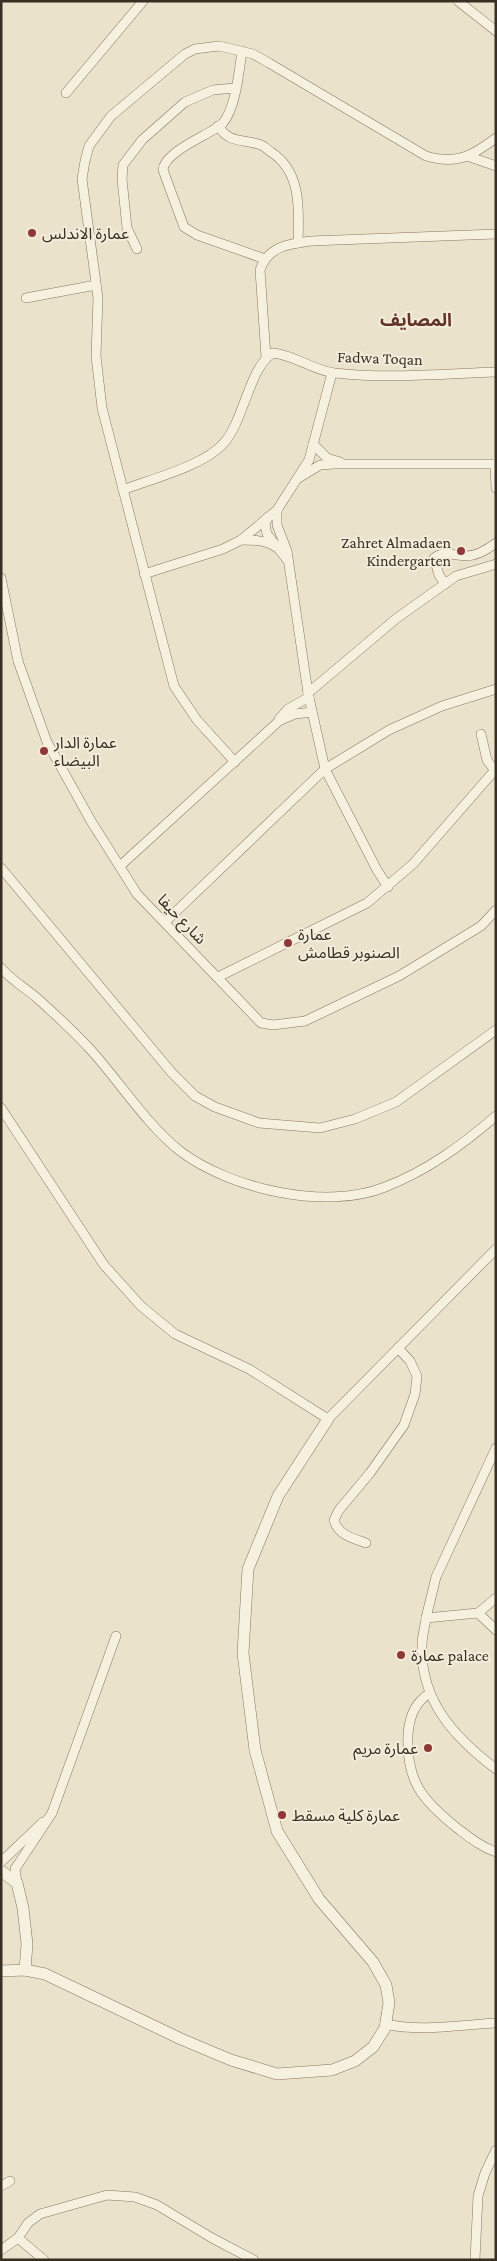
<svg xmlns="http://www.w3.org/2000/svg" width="497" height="2261" font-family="'Crimson Pro','Noto Sans Arabic',serif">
<rect width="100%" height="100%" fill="#ebe2cc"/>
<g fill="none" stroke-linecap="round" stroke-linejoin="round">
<g stroke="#877662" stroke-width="10">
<g id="minor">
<path d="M458 1 496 31"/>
<path d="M242 51C239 71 236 107 223 123 212 134 164 151 163 170L184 227 197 235 265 259"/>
<path d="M66 93 143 1"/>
<path d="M218 126C229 143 241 139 258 144 263 145 267 149 271 152 302 172 299 210 298 243"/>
<path d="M467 156 496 166"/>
<path d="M137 249 127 228 122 179 123 165 142 140 185 102 213 90 235 88"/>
<path d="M26 298 96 285"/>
<path d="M266 357 260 270C268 246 289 244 311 241L496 234"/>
<path d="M313 444 327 458 340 462"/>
<path d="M495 464 496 488"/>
<path d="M297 479 320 465 334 464H496"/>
<path d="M123 490C151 479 204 466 224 443 244 420 250 366 273 353 295 355 314 371 335 373 388 379 442 374 496 372"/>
<path d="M277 510V525L287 551 308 693 325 769 377 870 388 887"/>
<path d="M268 517 265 525 267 534 288 561"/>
<path d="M241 540C254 540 265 540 276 547"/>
<path d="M144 574 223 549 241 540 277 510 309 460 332 373"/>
<path d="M1 578 18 661 47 742 91 821 137 894 261 1023 273 1025 305 1021 399 976 481 926 496 910"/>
<path d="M445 584 439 575 434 558C443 550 455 556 466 556 477 556 488 549 496 543"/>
<path d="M308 693 397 618 456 576 496 564"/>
<path d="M279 719 288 709 309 697"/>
<path d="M481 734 487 760 496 772"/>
<path d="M235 762 197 720 174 686 102 408 96 356 98 298 82 179 85 161 89 146 111 116 185 54 195 49 219 46 253 54 269 63 426 156C457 165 472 156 496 138"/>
<path d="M120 866 279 721 295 714 312 712"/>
<path d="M1 868 172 1073 195 1096 215 1107 259 1123 320 1128 355 1119 396 1102 496 1030"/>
<path d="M165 922 325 769 389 730 442 706 496 689"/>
<path d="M1 968C12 981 26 988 38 999 56 1015 74 1032 90 1049 120 1082 145 1123 180 1151 230 1189 326 1211 385 1187 427 1171 462 1145 496 1116"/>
<path d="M218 977 367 903 413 864 495 770"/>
<path d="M1 1108 104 1265 141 1306 175 1334 249 1369 328 1419 496 1249"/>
<path d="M366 1543C352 1538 338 1535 334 1520L339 1510 370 1473 404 1425 415 1394 417 1376 410 1361 398 1348"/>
<path d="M478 1613 496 1598"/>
<path d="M426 1618 436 1577 496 1448"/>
<path d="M496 1630 478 1613 426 1618C425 1627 422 1636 422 1645 420 1701 455 1738 496 1769"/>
<path d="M430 1693C415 1702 409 1717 408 1735 406 1781 422 1800 457 1828 469 1837 481 1847 496 1852"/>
<path d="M1 1862 43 1822"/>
<path d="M17 1883 15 1869 52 1813 116 1636"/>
<path d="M385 2024C421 2032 459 2025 496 2023"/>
<path d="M1 2186 10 2181"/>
<path d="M18 2238 44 2260"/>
<path d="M1 2250 18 2238 28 2223 40 2214 107 2195 135 2197 157 2205 212 2238 254 2260"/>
<path d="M475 2260 478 2196 485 2173 496 2150"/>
</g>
</g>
<g stroke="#877662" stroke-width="12">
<g id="tertiary">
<path d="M1 1871 17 1883 23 1908 27 1944 25 1970"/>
<path d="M1 1971 25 1970 45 1974 181 2039 231 2060 277 2074 332 2070 355 2061 373 2047 385 2028 389 2003 386 1985 373 1962 319 1899 277 1831 255 1750 243 1653 248 1569 278 1496 328 1419"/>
</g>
</g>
<use href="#minor" stroke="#f6f0df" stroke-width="9"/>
<use href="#tertiary" stroke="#f6f0df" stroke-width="11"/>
</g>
<g fill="#903838" stroke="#f3ecdb" stroke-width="2">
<circle cx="32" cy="233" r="5"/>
<circle cx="461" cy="551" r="5"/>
<circle cx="44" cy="751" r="5"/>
<circle cx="288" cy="943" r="5"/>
<circle cx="401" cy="1655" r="5"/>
<circle cx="428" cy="1748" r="5"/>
<circle cx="282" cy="1815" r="5"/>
</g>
<g text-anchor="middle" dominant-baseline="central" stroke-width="4" stroke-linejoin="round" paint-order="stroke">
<g font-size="16" fill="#392e23" stroke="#f3ecdb" text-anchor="start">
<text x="42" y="233">عمارة الاندلس</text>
<text x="451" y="542" text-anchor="end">Zahret Almadaen<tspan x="451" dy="18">Kindergarten</tspan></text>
<text x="54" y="742">عمارة الدار<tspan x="54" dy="18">البيضاء</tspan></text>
<text x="298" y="934">عمارة<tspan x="298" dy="18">الصنوبر قطامش</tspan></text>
<text x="411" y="1655">عمارة palace</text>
<text x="418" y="1748" text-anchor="end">عمارة مريم</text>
<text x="292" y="1815">عمارة كلية مسقط</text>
</g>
<g font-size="16" fill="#392e23" stroke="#f3ecdb">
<text transform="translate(380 358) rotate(2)">Fadwa Toqan</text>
<text transform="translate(182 919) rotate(46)">شارع حيفا</text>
</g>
<g font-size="18" font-weight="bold" fill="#623327" stroke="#f3ecdb">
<text x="416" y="320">المصايف</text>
</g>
</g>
<rect width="497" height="2261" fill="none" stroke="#392e23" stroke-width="5"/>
</svg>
